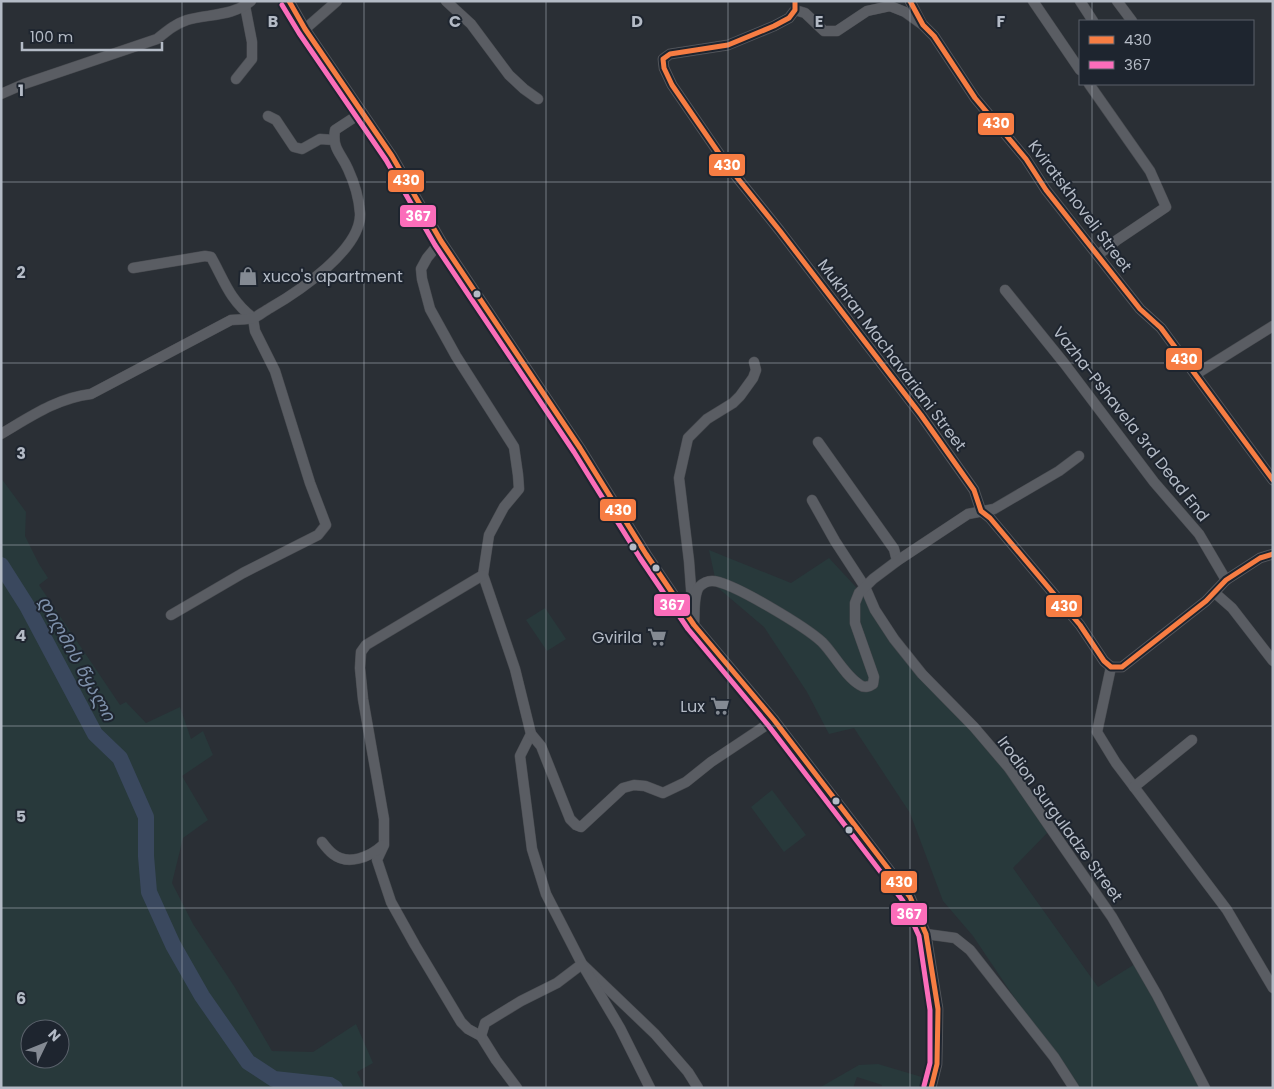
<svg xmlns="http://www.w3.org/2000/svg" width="1274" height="1089" font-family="Poppins,'Noto Sans Georgian',sans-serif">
<rect width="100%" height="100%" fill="#2a2f35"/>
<g fill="#28393b" fill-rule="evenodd">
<path d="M1 478 26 512 25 536 39 564 48 578 39 585 120 705 126 702 146 723 180 707 191 739 203 731 213 755 182 776 208 820 183 838 172 883 193 924 234 986 272 1051 313 1052 356 1024 373 1063 357 1072 365 1088H1ZM30 1029H60V1059H30Z"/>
<path d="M709 550 791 583 829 558 868 600 886 633 1010 769 1050 830 1013 868 1098 987 1135 964 1207 1088H1075L973 936 943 901 910 813 854 728 829 734 807 692 764 627 717 587Z"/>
<path d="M545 608 566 639 547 651 526 620Z"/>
<path d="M772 790 806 835 784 852 751 807Z"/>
<path d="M878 1064 925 1078 922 1088H881L882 1085 857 1077 853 1088H819L859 1065Z"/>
</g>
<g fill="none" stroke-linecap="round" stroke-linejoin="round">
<path stroke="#3a485e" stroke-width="16" d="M1 565 27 606 95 734 120 758 146 817V856L149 892 173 945 202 996 248 1062 274 1079 330 1085 335 1088"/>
<g stroke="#484b50" stroke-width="11">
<g id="minor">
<path d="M289 1 305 29 392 156 441 241 580 448 646 554 694 625 774 720 910 897 926 934 938 1009 937 1064 931 1088"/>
<path d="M446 1 471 24 509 75 524 89 538 99"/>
<path d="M910 1 921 22"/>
<path d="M1033 1 1080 70"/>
<path d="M1080 1 1093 21"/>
<path d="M1117 1 1132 21"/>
<path d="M795 10 789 18 774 26 728 45 670 54 663 59 664 68 672 85 727 165 780 231 921 415 974 490 981 511 990 518 1080 625 1104 661 1111 667"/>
<path d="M795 10 805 13 824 31H837L867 11 890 6 905 12 923 25 934 36 975 98 1026 159 1046 190 1140 309 1161 328 1273 480"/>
<path d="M305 29 337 1"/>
<path d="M236 79 252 59V42L245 6"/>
<path d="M1089 84 1150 171 1166 207 1117 240 1098 255"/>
<path d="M1 94 24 84 157 39C167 31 175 24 187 20 208 14 234 16 251 1"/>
<path d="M268 116 276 120 294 147 302 149 320 139 334 140"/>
<path d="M441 241 427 258 421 269 422 279 430 309 456 356 514 447 518 475 519 489 504 507 489 535 483 575 515 669 531 734 520 756 532 849 546 894 582 964 655 1034 688 1072 698 1088"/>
<path d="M133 268 205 256 211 257C225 282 229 299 253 318L255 331 275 371 310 483 326 525 318 535 243 573 171 615"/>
<path d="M1005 290 1064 363 1154 482 1199 534 1226 580"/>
<path d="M1196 374 1273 326"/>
<path d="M1 434C30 417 57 398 91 394L231 320C238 319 247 320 254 318 259 315 265 311 270 308 298 292 362 249 360 213 359 199 354 182 348 169 341 153 332 149 335 130L361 113"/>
<path d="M818 442 894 549 897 561"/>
<path d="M812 500 835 541 865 587 875 610 894 639 922 674 974 727 1009 768 1112 917 1157 995 1205 1088"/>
<path d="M483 575 366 645 361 652 360 668 363 699 384 819V845L377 860 391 902 415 945 461 1022 468 1029 481 1036 496 1060 517 1088"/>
<path d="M1215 593 1232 608 1273 661"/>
<path d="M692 602 689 561 679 478 688 438 707 419 733 403 740 396 753 378 756 370 754 362"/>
<path d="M694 625C695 614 693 596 699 587 702 584 707 581 712 581 731 581 807 628 822 642 834 654 845 676 860 685 864 688 869 687 873 684L874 677 855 623V603L859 593 873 579 897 561 968 514 994 509 1059 471 1079 456"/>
<path d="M1111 667 1097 732 1116 763 1227 910 1273 988"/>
<path d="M1111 667H1122L1206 601 1226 580 1260 558 1273 554"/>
<path d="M531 734 541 746 570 819 576 825 581 827 623 788 634 785 645 786 663 793 686 782 711 762 774 720"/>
<path d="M1134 787 1192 740"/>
<path d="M322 842C325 846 329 851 333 854 348 866 370 857 383 845"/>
<path d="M926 934 955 938 970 950 1054 1057 1074 1088"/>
<path d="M481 1036 485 1023 521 1001 557 983 582 964 620 1028 650 1088"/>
</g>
</g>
<use href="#minor" stroke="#5a5d63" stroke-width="10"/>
<g stroke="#1e252f" stroke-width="9">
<g id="bus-1">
<path d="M289 1 305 29 392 156 441 241 580 448 646 554 694 625 774 720 910 897 926 934 938 1009 937 1064 931 1088"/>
<path d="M795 1V10L789 18 774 26 728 45 670 54 663 59 664 68 672 85 727 165 780 231 921 415 974 490 981 511 990 518 1080 625 1104 661 1111 667H1122L1206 601 1226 580 1260 558 1273 554"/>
<path d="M910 1 923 25 934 36 975 98 1026 159 1046 190 1140 309 1161 328 1273 480"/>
</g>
</g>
<g stroke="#1e252f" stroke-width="9">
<path id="bus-2" d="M282 5 299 33 386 160 435 245 574 452 640 558 688 629 768 725 903 901 919 936 930 1010V1063L924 1086"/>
</g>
<use href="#bus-1" stroke="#f77d43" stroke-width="5"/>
<use href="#bus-2" stroke="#fb6dba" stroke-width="5"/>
</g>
<path fill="none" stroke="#b4bbc6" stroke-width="1" stroke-opacity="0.55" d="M182 1V1088M364 1V1088M546 1V1088M728 1V1088M910 1V1088M1092 1V21M1092 84V1088M1 182H1273M1 363H1273M1 545H1273M1 726H1273M1 908H1273"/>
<defs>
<g id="shop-bare" transform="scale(1.5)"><path d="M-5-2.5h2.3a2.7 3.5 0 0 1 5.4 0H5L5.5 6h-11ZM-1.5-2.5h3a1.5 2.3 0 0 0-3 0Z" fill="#848a93" stroke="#1e252f" stroke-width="2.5" paint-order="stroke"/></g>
<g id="supermarket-bare" transform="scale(1.5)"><path d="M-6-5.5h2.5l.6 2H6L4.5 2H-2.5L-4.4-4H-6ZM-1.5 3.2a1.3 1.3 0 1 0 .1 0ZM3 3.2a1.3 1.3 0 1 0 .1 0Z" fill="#848a93" stroke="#1e252f" stroke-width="2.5" paint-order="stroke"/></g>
</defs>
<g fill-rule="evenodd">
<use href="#shop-bare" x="248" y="276"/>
<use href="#supermarket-bare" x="657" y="637"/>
<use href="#supermarket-bare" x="720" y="706"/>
</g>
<g fill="#b4bbc6" stroke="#1e252f" stroke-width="2">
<circle cx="477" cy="294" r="4.5"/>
<circle cx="633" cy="547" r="4.5"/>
<circle cx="656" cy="568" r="4.5"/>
<circle cx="836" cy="801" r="4.5"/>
<circle cx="849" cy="830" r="4.5"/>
</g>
<g text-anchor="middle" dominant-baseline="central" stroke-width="4" stroke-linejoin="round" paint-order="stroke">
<g font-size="16" fill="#b4bbc6" stroke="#1e252f">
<text transform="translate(1080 206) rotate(53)">Kviratskhoveli Street</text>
<text transform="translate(892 355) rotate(53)">Mukhran Machavariani Street</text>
<text transform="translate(1131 424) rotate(52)">Vazha-Pshavela 3rd Dead End</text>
<text transform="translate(1060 819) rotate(54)">Irodion Surguladze Street</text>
</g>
<g font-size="16" fill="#b4bbc6" stroke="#1e252f" text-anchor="end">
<text x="263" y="276" text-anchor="start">xuco's apartment</text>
<text x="642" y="637">Gvirila</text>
<text x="705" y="706">Lux</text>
</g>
<g font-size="18" font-style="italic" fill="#7e91ab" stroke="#1e252f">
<text transform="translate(77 658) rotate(61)">დიღმის წყალი</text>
</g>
</g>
<g font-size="16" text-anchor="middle" font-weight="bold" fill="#b4bbc6" stroke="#1e252f" stroke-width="4" stroke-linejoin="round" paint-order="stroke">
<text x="273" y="27">B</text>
<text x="455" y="27">C</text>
<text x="637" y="27">D</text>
<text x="819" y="27">E</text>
<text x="1001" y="27">F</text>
<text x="21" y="96">1</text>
<text x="21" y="278">2</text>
<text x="21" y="459">3</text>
<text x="21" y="641">4</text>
<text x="21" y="822">5</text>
<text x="21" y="1004">6</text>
</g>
<g stroke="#1e252f" stroke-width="2">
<rect x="977" y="112" width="38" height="24" rx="5" fill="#f77d43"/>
<rect x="708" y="153" width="38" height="24" rx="5" fill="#f77d43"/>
<rect x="387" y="169" width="38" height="24" rx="5" fill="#f77d43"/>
<rect x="399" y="204" width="38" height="24" rx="5" fill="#fb6dba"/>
<rect x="1165" y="347" width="38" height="24" rx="5" fill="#f77d43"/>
<rect x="599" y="498" width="38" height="24" rx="5" fill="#f77d43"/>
<rect x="653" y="593" width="38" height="24" rx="5" fill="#fb6dba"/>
<rect x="1045" y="594" width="38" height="24" rx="5" fill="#f77d43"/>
<rect x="880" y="870" width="38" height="24" rx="5" fill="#f77d43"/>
<rect x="890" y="902" width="38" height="24" rx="5" fill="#fb6dba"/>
</g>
<g font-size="14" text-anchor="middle" font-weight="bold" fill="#fff">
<text x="996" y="128">430</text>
<text x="727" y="170">430</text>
<text x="406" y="185">430</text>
<text x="418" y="221">367</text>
<text x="1184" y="364">430</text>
<text x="618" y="515">430</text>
<text x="672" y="610">367</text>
<text x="1064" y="611">430</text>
<text x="899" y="887">430</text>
<text x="909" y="919">367</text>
</g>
<rect width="1274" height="1089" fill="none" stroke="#b4bbc6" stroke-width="5"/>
<rect x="1079" y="20" width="175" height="65" fill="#1e252f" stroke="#5a616b"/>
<rect x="1089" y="36" width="25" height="8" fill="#f77d43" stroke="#5a616b"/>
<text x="1124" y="45" font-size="15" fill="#b4bbc6">430</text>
<rect x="1089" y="61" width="25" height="8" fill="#fb6dba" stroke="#5a616b"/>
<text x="1124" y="70" font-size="15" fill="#b4bbc6">367</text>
<g transform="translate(45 1044) rotate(47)"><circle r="24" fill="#1e252f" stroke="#5a616b"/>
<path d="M0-4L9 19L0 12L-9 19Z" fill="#848a93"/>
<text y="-8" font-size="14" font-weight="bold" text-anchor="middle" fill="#b4bbc6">N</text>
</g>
<path d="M22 42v8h140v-8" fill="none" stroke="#b4bbc6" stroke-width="2.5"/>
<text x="30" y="42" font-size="15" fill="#b4bbc6" stroke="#1e252f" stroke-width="4" paint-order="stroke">100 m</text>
</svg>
